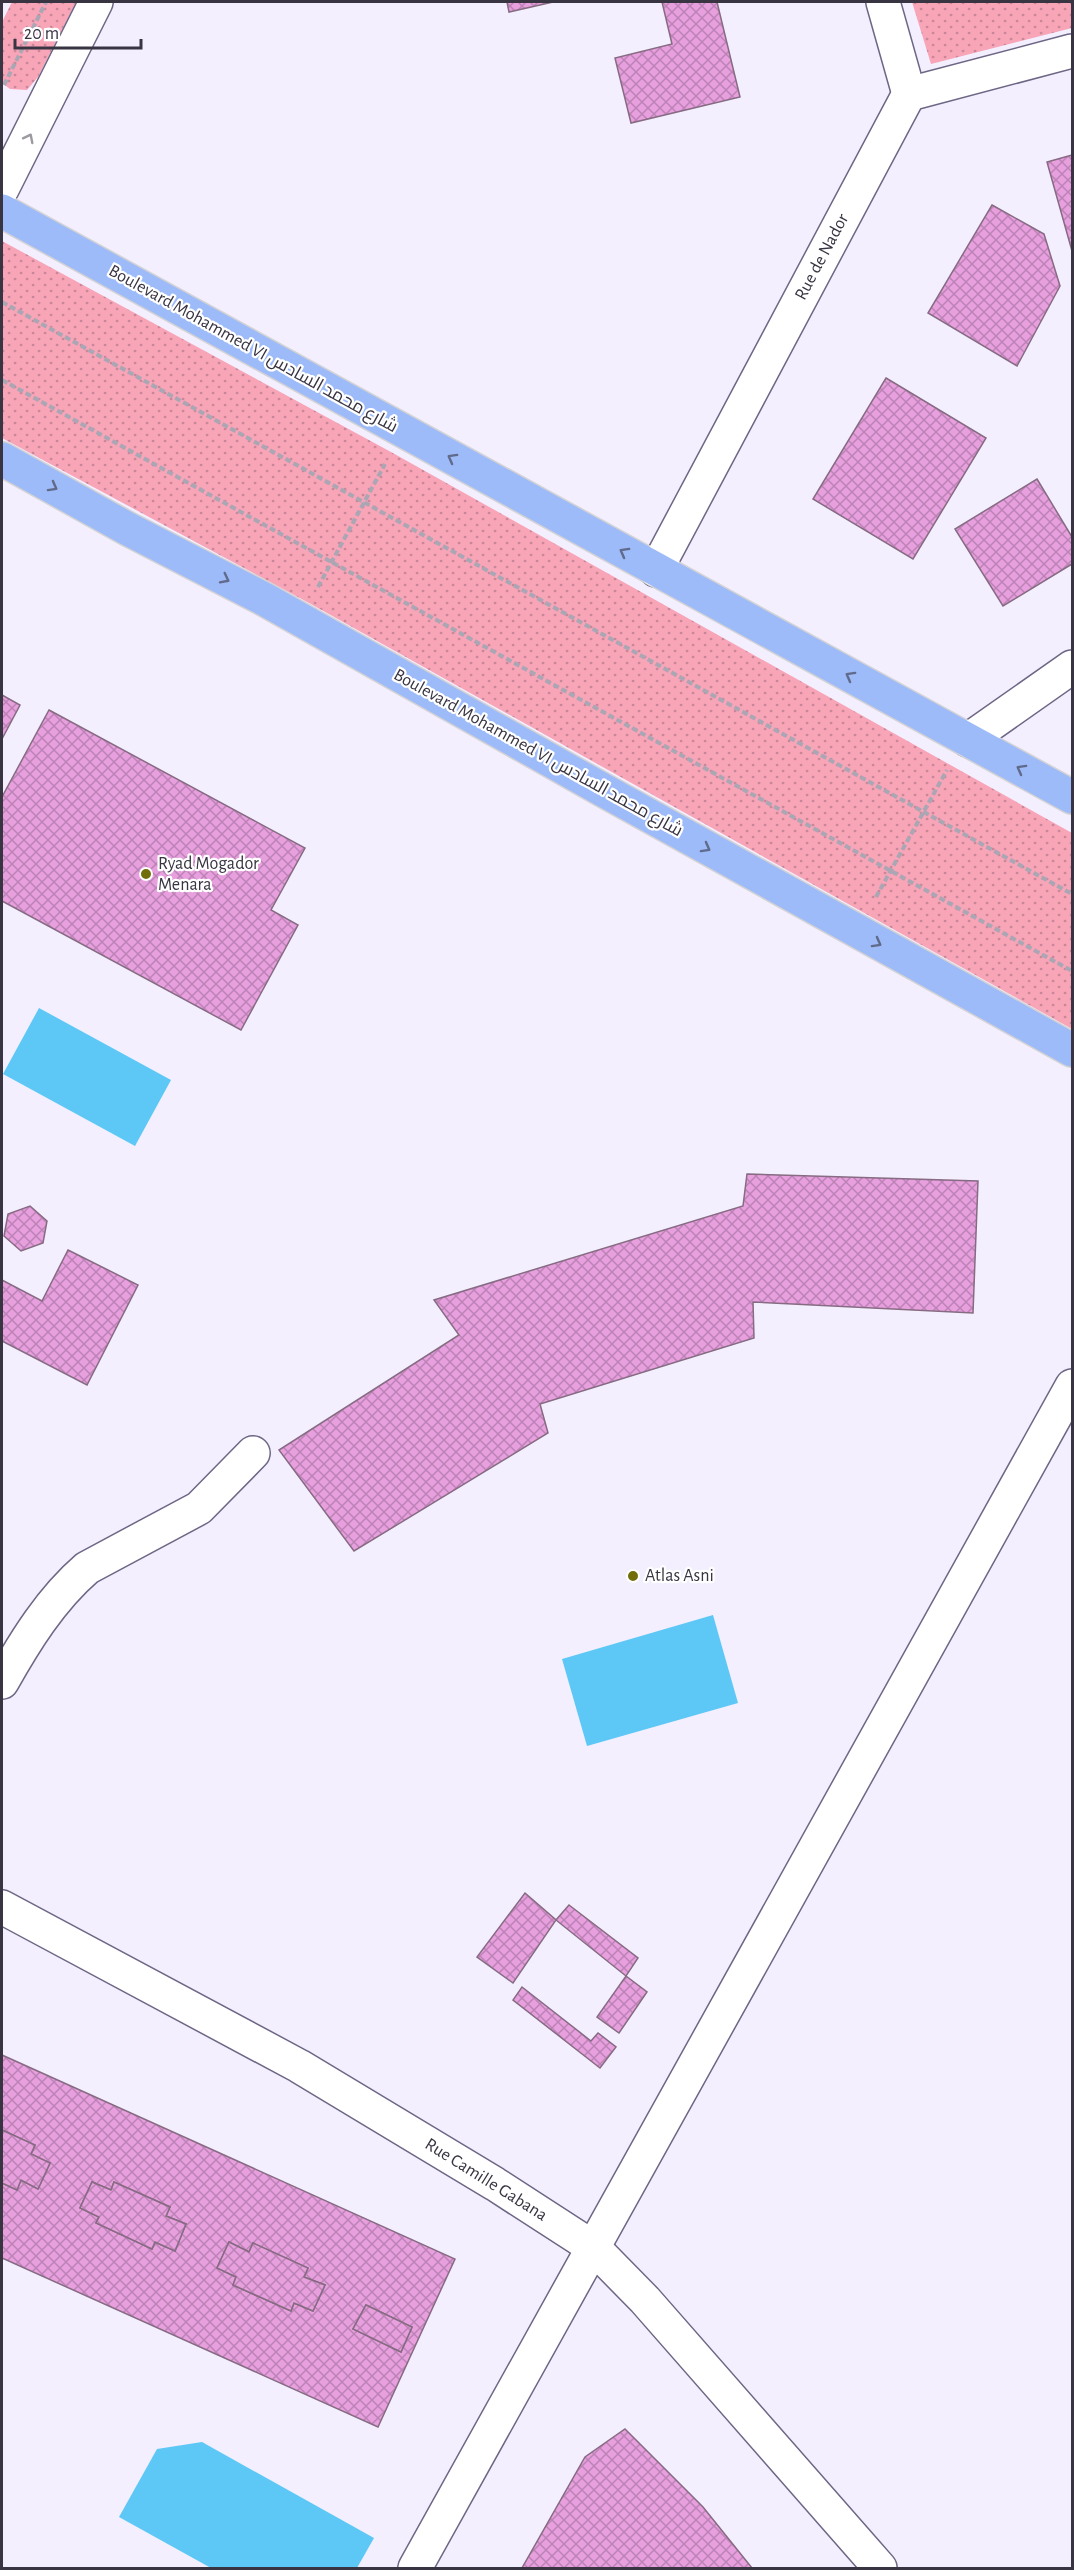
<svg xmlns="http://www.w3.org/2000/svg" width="1074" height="2570" font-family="'Alegreya Sans',Cairo,sans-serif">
<defs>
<pattern id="grass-dots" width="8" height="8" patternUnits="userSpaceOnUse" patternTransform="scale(1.5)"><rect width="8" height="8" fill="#f8a5b8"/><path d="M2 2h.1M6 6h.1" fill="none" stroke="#ca8797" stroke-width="1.8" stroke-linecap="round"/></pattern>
<pattern id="building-cross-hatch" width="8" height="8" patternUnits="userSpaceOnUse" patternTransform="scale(1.5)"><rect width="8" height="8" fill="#e79fde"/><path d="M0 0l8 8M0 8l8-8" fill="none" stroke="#bc82b6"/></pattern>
</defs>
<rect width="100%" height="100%" fill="#f3effe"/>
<g fill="url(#grass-dots)">
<path d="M12 2H76L38 77 27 90 10 89 2 83V22Z"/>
<path d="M912 2H1072V28L931 64Z"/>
<path d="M2 241 391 452 1072 833V1029L309 603 2 438Z"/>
</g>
<g fill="#5dc8f6">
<path d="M39 1008 171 1080 135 1146 3 1074Z"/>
<path d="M713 1615 738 1703 587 1746 562 1659Z"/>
<path d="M202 2442 374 2538 357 2568H211L119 2517 157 2449Z"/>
</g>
<g fill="url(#building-cross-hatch)" stroke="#866b82" stroke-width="1.5" fill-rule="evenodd">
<path d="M507 2H553L509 12Z"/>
<path d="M662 2H717L740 97 631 123 615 58 672 44Z"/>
<path d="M1072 155V251L1047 162Z"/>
<path d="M992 205 1044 234 1060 286 1017 366 928 313Z"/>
<path d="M886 378 986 438 913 559 813 499Z"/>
<path d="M1037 479 1072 537V564L1003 606 955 529Z"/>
<path d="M2 695 20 705 2 739Z"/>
<path d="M49 710 305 848 271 910 298 925 241 1030 2 901V797Z"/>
<path d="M747 1174 978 1181 973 1313 753 1302 754 1338 540 1404 548 1433 354 1551 279 1450 459 1335 434 1300 743 1206Z"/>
<path d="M30 1206 47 1221 43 1243 21 1251 4 1236 8 1214Z"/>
<path d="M68 1250 138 1285 87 1385 2 1341V1280L42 1301Z"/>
<path d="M525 1893 556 1920 513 1983 477 1957Z"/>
<path d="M569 1905 638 1958 626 1976 556 1920Z"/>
<path d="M626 1976 647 1992 619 2033 597 2017Z"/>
<path d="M522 1987 591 2041 598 2033 616 2047 600 2068 513 2000Z"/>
<path d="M2 2055 455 2259 378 2427 2 2258V2183L17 2190 21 2180 38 2189 50 2163 31 2154 35 2145 2 2130ZM92 2182 111 2190 114 2182 170 2207 166 2216 186 2224 175 2251 155 2242 152 2249 96 2223 99 2217 80 2208ZM229 2242 249 2252 253 2243 308 2268 304 2277 325 2285 313 2311 294 2303 291 2311 233 2285 236 2277 217 2268ZM366 2305 412 2327 401 2352 353 2329Z"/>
<path d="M2 2130 35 2145 31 2154 50 2163 38 2189 21 2180 17 2190 2 2183Z"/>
<path d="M92 2182 111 2190 114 2182 170 2207 166 2216 186 2224 175 2251 155 2242 152 2249 96 2223 99 2217 80 2208Z"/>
<path d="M229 2242 249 2252 253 2243 308 2268 304 2277 325 2285 313 2311 294 2303 291 2311 233 2285 236 2277 217 2268Z"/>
<path d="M366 2305 412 2327 401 2352 353 2329Z"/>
<path d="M625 2429 703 2507 752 2568H522L585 2457Z"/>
</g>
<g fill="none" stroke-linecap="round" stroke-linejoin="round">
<g stroke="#6e6685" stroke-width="36">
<g id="minor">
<path d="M883 2 909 94"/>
<path d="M2 189 96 2"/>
<path d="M656 570 909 94 1072 51"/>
<path d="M968 740 1072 667"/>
<path d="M2 1682C25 1641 51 1599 87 1568L199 1508 253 1453"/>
<path d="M2 1907 299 2066 495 2184 594 2248 645 2300 880 2568"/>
<path d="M415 2568 1072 1386"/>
</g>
</g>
<g stroke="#d3d2d5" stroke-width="36">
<g id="major">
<path d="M2 211 1072 797"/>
<path d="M2 459 128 529 264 599 603 790 1072 1050"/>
</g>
</g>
<g stroke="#aaa6b4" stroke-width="4" stroke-dasharray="6 3" stroke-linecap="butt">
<path d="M4 85 46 2"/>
<path d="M2 302 1072 894"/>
<path d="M2 380 1072 971"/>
<path d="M318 587 385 464"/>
<path d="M876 897 947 770"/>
</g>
<use href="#minor" stroke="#fff" stroke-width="33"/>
<use href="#major" stroke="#9dbbf9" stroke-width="33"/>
</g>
<defs><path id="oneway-chevron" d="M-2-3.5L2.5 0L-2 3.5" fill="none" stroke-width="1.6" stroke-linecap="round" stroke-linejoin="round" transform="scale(1.5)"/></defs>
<use stroke="#9c9aa0" href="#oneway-chevron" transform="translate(29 138) rotate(-63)"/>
<g stroke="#606a8b">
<use href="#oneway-chevron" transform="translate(452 458) rotate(-151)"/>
<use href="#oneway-chevron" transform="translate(53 487) rotate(29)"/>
<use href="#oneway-chevron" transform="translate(624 552) rotate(-151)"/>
<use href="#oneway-chevron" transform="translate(225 579) rotate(27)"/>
<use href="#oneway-chevron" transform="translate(850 676) rotate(-151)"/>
<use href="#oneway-chevron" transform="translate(1021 769) rotate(-151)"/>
<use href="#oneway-chevron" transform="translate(706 848) rotate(29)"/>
<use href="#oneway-chevron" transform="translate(877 943) rotate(29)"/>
</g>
<g fill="#726d0b" stroke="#fff" stroke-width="2">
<circle cx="146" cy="874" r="6"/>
<circle cx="633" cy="1576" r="6"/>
</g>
<g text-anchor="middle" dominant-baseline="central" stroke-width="4.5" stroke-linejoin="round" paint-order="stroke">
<g font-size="18" fill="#383442" stroke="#fff">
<text transform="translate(822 257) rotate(-62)">Rue de Nador</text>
<text transform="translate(253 349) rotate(29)">Boulevard Mohammed VI شارع محمد السادس</text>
<text transform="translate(538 753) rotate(29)">Boulevard Mohammed VI شارع محمد السادس</text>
<text transform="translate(486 2180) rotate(32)">Rue Camille Gabana</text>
</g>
<g font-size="18" fill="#383442" stroke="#fff" text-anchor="start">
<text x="158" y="864">Ryad Mogador<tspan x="158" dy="21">Menara</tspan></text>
<text x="645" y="1576">Atlas Asni</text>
</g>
</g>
<rect width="1074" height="2570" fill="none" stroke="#383442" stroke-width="6"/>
<path d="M15 39v9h126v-9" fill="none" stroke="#383442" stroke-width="3"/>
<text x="24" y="39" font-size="18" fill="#383442" stroke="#ffffff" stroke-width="4.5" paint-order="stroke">20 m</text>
</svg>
